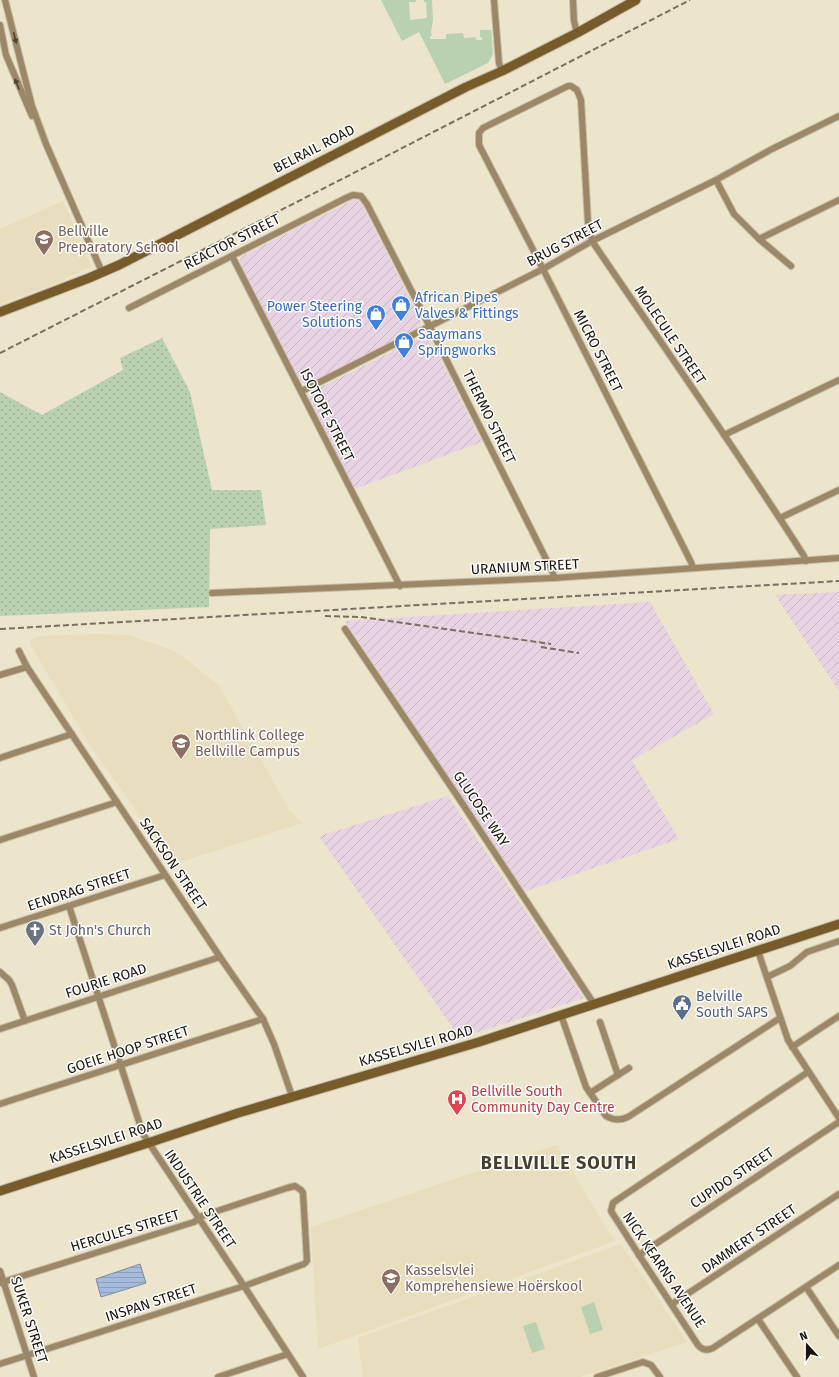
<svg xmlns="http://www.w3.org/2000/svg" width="839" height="1377" font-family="'Fira Sans',sans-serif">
<defs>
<pattern id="industrial-furrows" width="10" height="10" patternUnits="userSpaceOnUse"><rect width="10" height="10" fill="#e8d3e2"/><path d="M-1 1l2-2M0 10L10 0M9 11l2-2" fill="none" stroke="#c6b4c1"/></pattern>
<pattern id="park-dots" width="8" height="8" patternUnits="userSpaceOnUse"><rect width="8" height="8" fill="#bad1b1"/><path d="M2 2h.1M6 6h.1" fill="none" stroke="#9fb397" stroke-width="1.8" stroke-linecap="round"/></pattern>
<pattern id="water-rules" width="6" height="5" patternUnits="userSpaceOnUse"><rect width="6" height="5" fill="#a5bcdc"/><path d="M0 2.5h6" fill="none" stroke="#8da1bc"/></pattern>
</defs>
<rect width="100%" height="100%" fill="#ece4cb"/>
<g fill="url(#industrial-furrows)">
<path d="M353 200H357L362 204 420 318 421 324 417 329 309 383H303L299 381 241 266 240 260 244 255Z"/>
<path d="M423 336 427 337 432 342 482 442 355 489 309 400V396L313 391Z"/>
<path d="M839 592V691L775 595Z"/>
<path d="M650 602 714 714 632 760 679 839 523 892 464 800 345 621Z"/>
<path d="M448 796 584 998 460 1038 319 836Z"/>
</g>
<g fill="#e8ddbc">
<path d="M63 201 91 266 57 283 0 304V229Z"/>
<path d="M99 634 128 635 172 650 186 659 219 686 290 811 302 823 174 864 92 748 30 644 31 640 34 638 41 636Z"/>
<path d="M556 1145 607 1229 615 1241 318 1349 311 1227Z"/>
<path d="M621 1244 687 1342 580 1377H363L358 1338Z"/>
</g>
<g fill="#bad1b1">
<path d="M381 0H416V2H409L410 20 427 18 426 2H424V0H432L433 20 431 32 432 36H430V39H446V34L463 33 464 38 476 37V40H482V37H480V30H491L493 54 488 63 445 84 419 32 402 41Z"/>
<path d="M594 1302 603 1330 590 1334 581 1307Z"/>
<path d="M536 1322 545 1349 532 1353 523 1326Z"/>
</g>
<path fill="url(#park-dots)" d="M162 338 190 392 212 490H261L266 525 210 529 209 607 0 616V392L42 415 123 370 120 358Z"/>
<path fill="url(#water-rules)" stroke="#7b8a9e" d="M140 1264 146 1283 101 1297 96 1279Z"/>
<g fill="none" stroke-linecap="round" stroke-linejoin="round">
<g stroke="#c6bfa9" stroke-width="8">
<g id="street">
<path d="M5 0 32 106 46 144 102 272"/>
<path d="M494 0 499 63 502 71"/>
<path d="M573 0 574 21 577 33"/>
<path d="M0 25 6 55 32 116"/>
<path d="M716 180 734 214 759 239 791 266"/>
<path d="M759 239 839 200"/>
<path d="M232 256 400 586"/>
<path d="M129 308 346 198 353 195 361 196 367 204 430 327 553 573 554 578"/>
<path d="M302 391 543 269 592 241 716 180 772 149 839 116"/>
<path d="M724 435 839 380"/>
<path d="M780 518 839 490"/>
<path d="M693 568 691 562 543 269 479 145V133L483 128 568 86H571L577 90 581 100 588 223 592 241C663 346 736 449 804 556L806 561"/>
<path d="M212 593 554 578 839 558"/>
<path d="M345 629 458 797 594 1004"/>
<path d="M19 651 27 667 220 957 263 1019 274 1044 292 1096"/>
<path d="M0 675 27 667"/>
<path d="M0 758 72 734"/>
<path d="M0 840 117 802"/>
<path d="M69 906 143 1134 244 1286 303 1377"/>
<path d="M0 928 165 875"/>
<path d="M758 951 788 1040 839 1118"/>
<path d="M0 972 9 980 12 985 25 1021"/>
<path d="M767 977 790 966 807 952 839 941"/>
<path d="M561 1015 586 1087 606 1116C613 1120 620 1121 628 1117L780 1018"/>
<path d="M600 1022 618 1075"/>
<path d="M0 1029 220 957"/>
<path d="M792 1047 839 1016"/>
<path d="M808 1072 617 1200 613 1203 611 1211 639 1255 698 1345C702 1350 707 1351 713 1348L839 1265"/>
<path d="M590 1093 629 1068"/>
<path d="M0 1104 263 1019"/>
<path d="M639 1255 839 1122"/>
<path d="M0 1271 34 1377"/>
<path d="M0 1283 194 1222 202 1216 287 1188 295 1186 301 1190 303 1193 307 1261 304 1264 244 1286 0 1364"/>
<path d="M806 1287 839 1336"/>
<path d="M672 1304 839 1194"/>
<path d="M758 1319 797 1377"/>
<path d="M218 1377 288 1354"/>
<path d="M597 1377 643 1362 651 1365 660 1377"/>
</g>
</g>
<g stroke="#c6bfa9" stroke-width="11">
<g id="secondary">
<path d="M0 312 89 278 119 265 466 87 502 71 577 33 636 0"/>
<path d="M0 1191 148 1143 238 1113 479 1042 839 924"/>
</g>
</g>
<use href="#street" stroke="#9c8868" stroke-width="6"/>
<use href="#secondary" stroke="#785b2a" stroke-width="9"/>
<g stroke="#767060" stroke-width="2" stroke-dasharray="6 3" stroke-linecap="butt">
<path d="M0 353 344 178 690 0"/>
<path d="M325 616 361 617 551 644"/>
<path d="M0 629 839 581"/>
<path d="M541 647 579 653"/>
</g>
</g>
<defs><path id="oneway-solid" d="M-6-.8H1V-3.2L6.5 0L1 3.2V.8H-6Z"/></defs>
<g fill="#4d4331">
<use href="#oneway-solid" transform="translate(15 38) rotate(76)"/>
<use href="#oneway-solid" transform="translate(17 84) rotate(-112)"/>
</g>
<defs>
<g id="school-pin" transform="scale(1)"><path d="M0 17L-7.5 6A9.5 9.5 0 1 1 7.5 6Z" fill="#8d6e63" stroke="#fff"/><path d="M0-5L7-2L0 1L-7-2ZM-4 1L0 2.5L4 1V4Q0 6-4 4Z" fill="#fff"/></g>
<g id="shop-pin" transform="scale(1)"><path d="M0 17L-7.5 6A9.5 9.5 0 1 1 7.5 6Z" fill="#3f7fe0" stroke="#fff"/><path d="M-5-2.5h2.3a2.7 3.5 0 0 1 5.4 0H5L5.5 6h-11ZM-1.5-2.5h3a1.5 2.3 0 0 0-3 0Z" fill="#fff"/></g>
<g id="university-pin" transform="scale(1)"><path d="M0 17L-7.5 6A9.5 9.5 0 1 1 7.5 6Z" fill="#8d6e63" stroke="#fff"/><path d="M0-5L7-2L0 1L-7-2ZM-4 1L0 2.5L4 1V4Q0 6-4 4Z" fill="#fff"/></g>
<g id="church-pin" transform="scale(1)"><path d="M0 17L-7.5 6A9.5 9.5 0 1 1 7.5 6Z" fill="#6b7280" stroke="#fff"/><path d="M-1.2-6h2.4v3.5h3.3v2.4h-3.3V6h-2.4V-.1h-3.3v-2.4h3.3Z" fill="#fff"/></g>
<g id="civic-pin" transform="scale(1)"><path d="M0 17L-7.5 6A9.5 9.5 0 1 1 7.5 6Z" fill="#5c6f8a" stroke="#fff"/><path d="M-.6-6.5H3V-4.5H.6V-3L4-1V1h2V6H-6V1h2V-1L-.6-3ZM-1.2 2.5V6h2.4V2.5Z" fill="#fff"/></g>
<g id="hospital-pin" transform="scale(1)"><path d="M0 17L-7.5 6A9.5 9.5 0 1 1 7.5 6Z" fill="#e0444e" stroke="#fff"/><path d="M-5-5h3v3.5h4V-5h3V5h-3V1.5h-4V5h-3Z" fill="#fff"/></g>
</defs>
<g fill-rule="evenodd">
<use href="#school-pin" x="44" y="239"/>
<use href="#shop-pin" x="401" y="305"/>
<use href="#shop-pin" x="376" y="314"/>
<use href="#shop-pin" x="404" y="342"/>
<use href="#university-pin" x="181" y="743"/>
<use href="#church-pin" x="35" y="930"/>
<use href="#civic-pin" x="682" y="1004"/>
<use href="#hospital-pin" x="457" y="1099"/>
<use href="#school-pin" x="391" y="1278"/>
</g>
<g text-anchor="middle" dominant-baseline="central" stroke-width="3" stroke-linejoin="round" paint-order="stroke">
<g font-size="14" fill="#18150c" stroke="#fff">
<text transform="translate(314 149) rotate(-27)">BELRAIL ROAD</text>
<text transform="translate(232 242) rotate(-27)">REACTOR STREET</text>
<text transform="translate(565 243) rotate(-28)">BRUG STREET</text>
<text transform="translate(670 335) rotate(56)">MOLECULE STREET</text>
<text transform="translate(598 351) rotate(63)">MICRO STREET</text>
<text transform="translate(327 415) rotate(63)">ISOTOPE STREET</text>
<text transform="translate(489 417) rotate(64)">THERMO STREET</text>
<text transform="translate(525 567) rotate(-3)">URANIUM STREET</text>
<text transform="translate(481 809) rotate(56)">GLUCOSE WAY</text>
<text transform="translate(173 864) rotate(56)">SACKSON STREET</text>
<text transform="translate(79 890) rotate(-18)">EENDRAG STREET</text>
<text transform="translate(724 947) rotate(-18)">KASSELSVLEI ROAD</text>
<text transform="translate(106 981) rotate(-18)">FOURIE ROAD</text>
<text transform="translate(416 1046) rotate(-16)">KASSELSVLEI ROAD</text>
<text transform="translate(128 1050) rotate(-18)">GOEIE HOOP STREET</text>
<text transform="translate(106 1141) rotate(-18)">KASSELSVLEI ROAD</text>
<text transform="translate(732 1178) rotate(-34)">CUPIDO STREET</text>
<text transform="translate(200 1199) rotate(56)">INDUSTRIE STREET</text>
<text transform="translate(125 1231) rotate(-17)">HERCULES STREET</text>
<text transform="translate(749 1239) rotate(-34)">DAMMERT STREET</text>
<text transform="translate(664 1270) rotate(56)">NICK KEARNS AVENUE</text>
<text transform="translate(151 1303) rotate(-18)">INSPAN STREET</text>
<text transform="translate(29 1320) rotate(72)">SUKER STREET</text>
</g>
<g font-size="14" fill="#785e54" stroke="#fff" text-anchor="start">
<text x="58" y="231">Bellville<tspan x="58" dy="16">Preparatory School</tspan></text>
<text x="195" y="735">Northlink College<tspan x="195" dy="16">Bellville Campus</tspan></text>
<text x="405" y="1270">Kasselsvlei<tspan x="405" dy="16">Komprehensiewe Hoërskool</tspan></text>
</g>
<g font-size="14" fill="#366cbe" stroke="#fff" text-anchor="start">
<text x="415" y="297">African Pipes<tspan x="415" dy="16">Valves &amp; Fittings</tspan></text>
<text x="362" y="306" text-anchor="end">Power Steering<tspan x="362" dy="16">Solutions</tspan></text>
<text x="418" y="334">Saaymans<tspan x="418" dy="16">Springworks</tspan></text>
</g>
<g font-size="14" fill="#5b616d" stroke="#fff" text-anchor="start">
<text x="49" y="930">St John's Church</text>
</g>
<g font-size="14" fill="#4e5e75" stroke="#fff" text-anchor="start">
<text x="696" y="996">Belville<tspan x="696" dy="16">South SAPS</tspan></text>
</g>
<g font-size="14" fill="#be3a42" stroke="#fff" text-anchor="start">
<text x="471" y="1091">Bellville South<tspan x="471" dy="16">Community Day Centre</tspan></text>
</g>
<g font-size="18" font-weight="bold" letter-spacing="1" fill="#463f2b" stroke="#fff">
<text x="559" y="1163">BELLVILLE SOUTH</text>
</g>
</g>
<g transform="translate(807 1345) rotate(339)" stroke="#ffffff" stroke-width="3" paint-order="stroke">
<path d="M0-3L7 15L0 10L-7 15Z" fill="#18150c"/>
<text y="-6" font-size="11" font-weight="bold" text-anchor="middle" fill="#18150c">N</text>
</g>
</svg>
